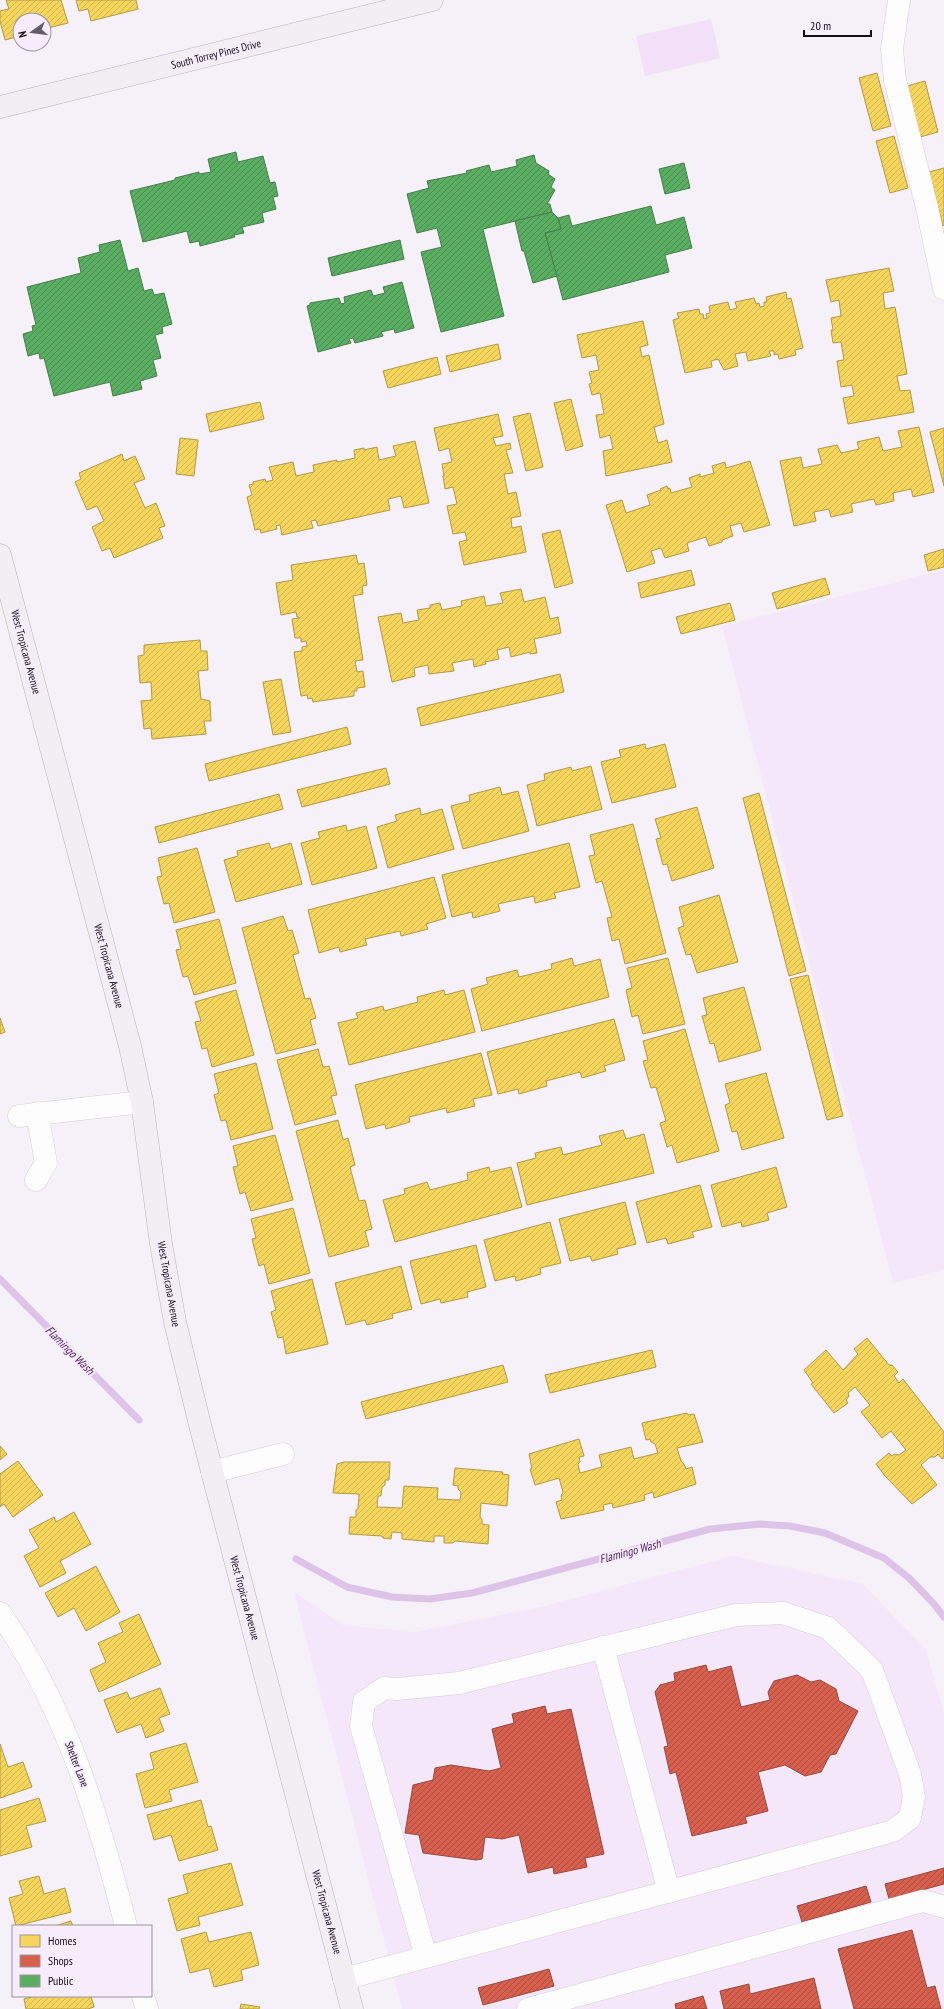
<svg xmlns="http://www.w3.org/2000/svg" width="944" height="2009" font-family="'PT Sans Narrow',sans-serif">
<defs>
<pattern id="homes-hatch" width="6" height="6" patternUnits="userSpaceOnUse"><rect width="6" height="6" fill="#f6d55c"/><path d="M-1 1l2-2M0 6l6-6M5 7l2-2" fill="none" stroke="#d2b64f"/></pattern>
<pattern id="shops-hatch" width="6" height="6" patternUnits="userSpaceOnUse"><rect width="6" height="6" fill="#d6604d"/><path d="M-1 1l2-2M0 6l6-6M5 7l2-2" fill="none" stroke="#ac4e3f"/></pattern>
<pattern id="public-hatch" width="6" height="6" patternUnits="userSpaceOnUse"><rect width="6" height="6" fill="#5aae61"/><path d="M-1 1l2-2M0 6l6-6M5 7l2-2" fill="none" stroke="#498c4f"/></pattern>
</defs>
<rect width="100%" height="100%" fill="#f6f0f8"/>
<g fill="#f4e7f9">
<path d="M944 570V1270L893 1283 722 626Z"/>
<path d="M733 1556 863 1584 926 1650 944 1713V2009H402L294 1592 343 1625 415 1632 545 1606Z"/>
</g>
<path fill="#f1e0f7" d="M711 19 720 58 645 76 636 36Z"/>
<g fill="url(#homes-hatch)" stroke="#b29946">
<path d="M6 0H61L68 23 44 29V20H20V36L5 40 0 21V11L9 9Z"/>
<path d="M76 0H136L138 9 91 21 88 9 79 11Z"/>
<path d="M877 73 891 126 873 131 859 78Z"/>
<path d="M925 81 938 132 920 137 907 86Z"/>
<path d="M894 136 908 188 890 193 876 141Z"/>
<path d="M944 168V225L943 226 929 172Z"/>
<path d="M889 268 894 291 883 293 885 309 895 307 907 374 897 376 900 391 910 390 914 412 848 424 843 398 854 396 852 385 841 387 837 361 844 360 841 342 833 343 831 330H833L831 318 841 316 839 300 831 302 826 280Z"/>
<path d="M786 292 787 299 791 298 803 348 795 350 796 355 779 359 778 354 774 355V351H769L771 356 748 361 746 352 735 354 738 366 724 370 718 359 711 361 712 367 685 373 673 320 679 318 677 313 699 309 700 314H703L704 319 707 318 706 314 710 313 709 306 728 302 730 310 737 308 735 302 754 298 756 304 759 303 760 307 764 306V302H767L766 297Z"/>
<path d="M643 321 648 345 640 347 642 357 649 355 664 424 654 427 658 443 667 440 672 462 606 476 603 451 613 449 610 435 600 438 596 415 604 414 600 393 592 395 589 384 592 383 589 372 599 370 596 355 582 358 577 335Z"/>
<path d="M498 344 501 359 450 372 446 356Z"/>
<path d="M437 357 441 374 388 388 383 371Z"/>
<path d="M571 399 583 446 566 451 554 403Z"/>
<path d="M260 402 264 419 210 432 206 414Z"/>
<path d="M530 413 543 467 526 471 513 417Z"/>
<path d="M498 414 503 436 493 438 496 446 510 443 511 449 506 450 513 473 504 474 508 494 516 492 521 516 511 518 512 528 521 526 526 552 464 565 459 542 467 540 465 532 453 534 447 506 457 504 453 487 445 489 443 476H444L442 464 452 462 449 448 439 451 434 428Z"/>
<path d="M919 427 934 492 913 497 911 489 893 493 894 501 876 505 874 499 851 504 853 512 831 517 829 509 814 512 816 521 794 526 780 461 801 457 803 468 822 464 818 449 837 445 841 453 859 449 857 442 879 437 883 451 902 447 898 431Z"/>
<path d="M944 428V486L930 432Z"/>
<path d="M180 438 198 440 194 476 176 474Z"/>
<path d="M415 441 429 503 404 508 401 496 388 499 390 510 318 526 316 520 311 521 313 528 282 535 280 525 276 526 277 529 261 533 260 529 255 530 247 497 252 495 249 485 253 484V482L265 479 266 482 273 480 269 467 293 462 296 476 314 472 313 465 337 460V462L355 458 354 450 364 448V450L377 447 379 460 396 456 393 446Z"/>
<path d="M122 454 124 461 135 456 145 479 134 483 145 508 156 503 165 526 159 528 163 538 114 558 110 548 102 551 92 527 104 521 97 506 87 510 75 482 81 479 79 473Z"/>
<path d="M750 461 770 525 744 532 741 523 730 526 733 536 722 540V542L709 546 706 537 687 543 689 551 665 558 661 548 651 551 655 563 627 572 606 505 622 500 626 513 650 505 647 495 661 490 660 489 667 486 668 489 670 488 671 493 692 487 689 478 700 474V477L714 473 712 466 725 462 726 468Z"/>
<path d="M560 530 573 583 555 588 542 534Z"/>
<path d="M944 549V567L928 571 924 555Z"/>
<path d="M356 555 358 564 364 563 367 585 362 586 363 594 353 596 363 660 355 661 357 672 363 671 365 687 357 688V691H354V696L313 702 312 698 308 699 307 695 301 696 294 652 302 651V647L307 646 306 641 301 642V638H295L292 619 299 618V617H297L296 612 281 615 276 583 293 580 291 565Z"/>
<path d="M691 570 695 585 641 598 638 583Z"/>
<path d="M825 578 830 594 777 609 772 593Z"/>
<path d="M521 589 524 602 545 597 550 619 558 617 561 633 534 639 537 653 530 654V652L511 657 509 647 497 650 499 659 485 662 486 664 474 667 473 659 452 663 454 671 429 674 428 665 414 668 415 676 392 682 378 617 401 613 403 623 419 620 417 610 430 608V605L440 603 442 610 462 606 461 601 484 596 486 606 503 603 500 593Z"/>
<path d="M730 603 735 620 681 634 676 617Z"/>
<path d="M200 640 201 651H207L208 670 198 671 201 699 210 701 211 721H204L206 734 152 739 151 728 144 729 141 701 152 700 151 682 140 683 138 656 144 655V645Z"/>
<path d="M560 674 564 692 421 726 417 708Z"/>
<path d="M281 679 291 732 273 735 263 682Z"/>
<path d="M347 727 351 744 209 781 205 764Z"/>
<path d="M645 744 646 749 665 744 676 787 612 803 601 762 621 757 619 750Z"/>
<path d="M591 766 602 809 537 826 527 785 545 780 544 774 571 767 572 771Z"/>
<path d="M386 768 390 784 302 807 297 790Z"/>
<path d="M500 787 502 795 518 791 529 831 463 849 451 806 470 801 469 795Z"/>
<path d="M759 793 806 971 789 976 743 798Z"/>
<path d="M279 794 283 809 159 843 155 827Z"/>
<path d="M697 807 714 868 672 881 667 864 663 865 656 839 661 838 655 819Z"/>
<path d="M420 808 421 815 442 809 454 849 388 868 377 827 397 821 395 815Z"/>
<path d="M633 824 666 953 625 964 619 939 612 941 607 918 612 917 602 881 596 883 589 856 595 855 590 835Z"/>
<path d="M346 825 347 831 366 826 377 868 312 885 301 843 320 838 318 832Z"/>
<path d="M269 843 271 849 291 843 302 884 236 902 224 860 238 856 237 851Z"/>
<path d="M569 843 580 887 554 893 556 898 535 903 534 896 498 904 500 911 473 918 472 912 452 917 442 875Z"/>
<path d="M197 848 215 912 174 923 169 903 164 904 157 877 162 876 158 858Z"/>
<path d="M434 877 446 918 426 924 428 929 401 936 400 931 365 939 367 945 340 952 339 947 319 953 308 910Z"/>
<path d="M719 895 738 962 697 973 691 954 686 955 678 928 684 926 679 907Z"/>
<path d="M283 916 288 931 292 930 299 953 293 955 305 999 310 998 316 1018 310 1020 316 1044 276 1054 242 928Z"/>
<path d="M219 919 236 983 194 995 188 976 183 977 176 950 181 949 176 930Z"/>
<path d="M572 958 574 966 600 959 609 997 482 1031 471 989 488 984 486 978 517 970 519 977 552 969 551 964Z"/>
<path d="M668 958 685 1024 643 1034 638 1015 632 1017 626 990 632 988 627 968Z"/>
<path d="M808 975 843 1116 827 1120 790 979Z"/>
<path d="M744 987 761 1050 719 1062 714 1043 710 1044 702 1016 707 1015 703 998Z"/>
<path d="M236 990 254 1055 212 1067 207 1048 202 1049 195 1022 201 1021 195 1002Z"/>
<path d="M444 990 445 995 464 990 475 1032 349 1065 338 1023 358 1018 356 1013 383 1006 384 1011 418 1002 417 997Z"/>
<path d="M0 1018 5 1032 0 1034Z"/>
<path d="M614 1019 625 1060 604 1066 606 1071 582 1078 580 1072 546 1081 547 1086 519 1094 518 1089 498 1094 487 1052Z"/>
<path d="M685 1029 719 1151 677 1163 672 1145 667 1147 660 1123 666 1121 656 1087 651 1088 643 1061 648 1060 643 1041Z"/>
<path d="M318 1049 323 1067 329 1066 337 1095 331 1096 336 1114 295 1125 277 1060Z"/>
<path d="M481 1053 492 1095 473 1099 475 1106 447 1113 446 1108 409 1117 410 1122 386 1129 385 1124 366 1129 355 1085Z"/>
<path d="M256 1063 273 1129 231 1140 226 1120 221 1121 214 1095 219 1093 214 1074Z"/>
<path d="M766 1073 784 1138 742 1150 737 1131 732 1132 725 1105 730 1103 725 1084Z"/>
<path d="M338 1120 343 1140 348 1138 355 1165 350 1167 359 1201 365 1200 372 1229 365 1231 369 1246 329 1257 296 1131Z"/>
<path d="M623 1130 626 1139 644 1134 654 1173 527 1205 517 1163 536 1158 535 1153 561 1147 563 1155 602 1145 599 1136Z"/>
<path d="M275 1135 293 1200 251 1211 245 1192 240 1194 233 1167 238 1166 233 1146Z"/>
<path d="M489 1167 490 1172 511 1167 522 1207 395 1242 383 1200 405 1194 404 1189 427 1182 430 1190 468 1180 467 1173Z"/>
<path d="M776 1167 787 1207 767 1213 769 1220 742 1227 741 1222 722 1227 711 1185Z"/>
<path d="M700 1185 712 1227 692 1232 694 1237 668 1244 666 1238 647 1243 636 1202Z"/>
<path d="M625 1202 636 1244 617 1249 618 1254 592 1261 590 1256 570 1261 559 1219Z"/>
<path d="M293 1208 310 1273 269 1284 264 1264 259 1266 252 1239 256 1238 251 1219Z"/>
<path d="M550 1222 561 1263 540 1268 541 1274 516 1281 515 1276 495 1281 484 1240Z"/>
<path d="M476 1245 486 1287 467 1292 468 1297 441 1303 440 1299 421 1304 410 1261Z"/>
<path d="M401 1266 412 1309 392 1314 393 1318 367 1325 365 1320 346 1325 335 1283Z"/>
<path d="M312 1279 328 1344 286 1354 283 1337 278 1338 271 1312 276 1310 271 1291Z"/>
<path d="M867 1338 889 1365H892L898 1372 894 1376 899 1383 903 1379 944 1432V1458L942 1459 938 1454 935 1457H930L921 1465 937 1485 912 1504 885 1476 876 1464 889 1453 892 1456 895 1454 899 1455 906 1450 891 1431 882 1438 861 1412 870 1405 855 1387 848 1393 849 1396 846 1400 848 1403 834 1413 811 1384 813 1383 804 1370 826 1350 843 1370 858 1354 854 1349Z"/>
<path d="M652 1350 656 1367 550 1393 545 1375Z"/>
<path d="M503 1365 508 1382 366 1419 361 1402Z"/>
<path d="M687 1413 688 1415 694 1414 703 1442 677 1448 681 1461 684 1464 686 1469 692 1467 696 1484 654 1498 653 1492 644 1495 645 1500 613 1508 612 1503 603 1505 604 1510 561 1519 556 1502 562 1500 561 1496 563 1492 559 1478 535 1485 530 1469H532L529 1454 579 1439 584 1456 579 1457 580 1462 578 1464 580 1473 602 1467 599 1455 631 1447 634 1459 658 1453 655 1444 651 1442 650 1439 646 1440 642 1423Z"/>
<path d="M0 1446 7 1454 0 1460Z"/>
<path d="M18 1461 43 1495 13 1517 4 1504 0 1507V1474Z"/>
<path d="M344 1462H390L389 1480H385V1485L382 1487 381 1496H378L377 1507 402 1508 404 1486 438 1488 437 1499 460 1500 461 1492 458 1489V1486L453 1485 455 1468 503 1472 502 1474 509 1475 507 1506 481 1503 480 1517 482 1519V1524L489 1525 488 1544 455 1541 453 1543H444V1536H434V1542L402 1539V1533L392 1532 391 1539 383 1538 382 1536 349 1534 350 1517H356V1510L358 1509 359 1494 333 1493 337 1464Z"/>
<path d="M74 1512 91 1544 60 1561 66 1573 40 1587 24 1556 39 1548 29 1530 54 1517 56 1522Z"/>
<path d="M96 1566 120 1612 86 1631 74 1608 58 1617 45 1593Z"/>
<path d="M139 1614 161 1664 99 1692 90 1670 106 1662 98 1643 123 1632 119 1623Z"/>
<path d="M160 1688 170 1714 159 1718 164 1731 146 1738 141 1724 117 1733 104 1700 127 1692 130 1699Z"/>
<path d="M186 1743 198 1782 169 1790 172 1801 145 1808 136 1774 154 1769 150 1753Z"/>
<path d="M0 1744 8 1767 23 1762 32 1787 0 1798Z"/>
<path d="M39 1798 46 1821 26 1826 32 1847 0 1856V1810Z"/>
<path d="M201 1800 208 1827 211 1826 218 1850 179 1861 171 1835 154 1840 147 1815Z"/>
<path d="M231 1863 243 1905 198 1917 200 1925 177 1931 168 1899 188 1893 183 1875Z"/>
<path d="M39 1876 44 1894 65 1888 71 1912 16 1926 9 1898 23 1894 19 1881Z"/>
<path d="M71 1921 73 1926H55Z"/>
<path d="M206 1932 209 1942 251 1932 259 1965 241 1970 243 1980 214 1987 209 1968 190 1973 181 1939Z"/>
<path d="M35 1996H91L94 2007 88 2009H26L24 1999Z"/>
<path d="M241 2004 260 2007 259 2009H240Z"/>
</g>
<g fill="url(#shops-hatch)" stroke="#9b473c">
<path d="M706 1665 708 1672 731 1666 741 1707 770 1700 768 1692 774 1681 797 1675 811 1682 820 1680 836 1689 839 1701 858 1711 836 1754 830 1755 821 1772 805 1776 785 1765 758 1772 768 1811 745 1817 747 1823 692 1836 676 1772 670 1774 664 1747 668 1746 655 1692 660 1685 675 1681 674 1673Z"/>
<path d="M545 1706 547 1714 571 1709 604 1854 585 1858 587 1867 554 1874 553 1867 528 1873 519 1835 502 1839 485 1837 482 1859 476 1860 423 1853 419 1835 405 1833 413 1785 433 1780 435 1768 451 1765 489 1771 501 1768 492 1729 514 1723 512 1714Z"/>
<path d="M944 1868V1884L889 1899 885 1884Z"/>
<path d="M866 1886 871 1902 802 1922 797 1906Z"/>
<path d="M912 1930 927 1988 935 1986 941 2009H854L838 1949Z"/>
<path d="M549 1969 554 1986 483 2005 478 1988Z"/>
<path d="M814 1978 821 2009H724L720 1991 749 1984 750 1994Z"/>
<path d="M703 1996 707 2009H676L675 2004Z"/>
</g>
<g fill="url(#public-hatch)" stroke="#447e4a">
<path d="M236 152 238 162 263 156 270 183 275 182 278 196 273 197 276 209 262 213 264 222 242 227 244 233 234 235 235 237 200 246 199 241 190 243 187 231 143 242 130 191 175 180V178L199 172V174L211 172 208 159Z"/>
<path d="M534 155 536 163 549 171 548 174 555 179 551 187 555 190 547 204H550L552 212 483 229 504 316 441 332 421 252 442 247 441 244 437 228 417 233 407 194 429 188 427 181 467 173 466 171 489 165 491 172 517 166 516 160Z"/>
<path d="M684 163 690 188 665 194 659 169Z"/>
<path d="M651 206 656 225 684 217 692 248 665 255 669 272 563 300 545 233 561 229 558 218 569 215 572 226Z"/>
<path d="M552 212 558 218 561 229 545 233 557 276 533 283 524 251H522L515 221Z"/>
<path d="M120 240 128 271 138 268 144 291 152 289 154 295 164 293 172 324 162 327 163 333 155 335 161 358 153 360 157 376 140 381 142 389 113 396 110 382 54 396 44 358 40 359 39 353 28 356 23 334 33 331 32 326 36 325 27 287 81 273 78 258 100 252 99 245Z"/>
<path d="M400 240 404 259 332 276 328 258Z"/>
<path d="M402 282 414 328 395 333 394 329 381 332 383 336 355 343 353 338 349 339 351 343 318 352 307 306 310 305V303L339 298 341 304 345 303 344 297 371 290 373 296 385 293 383 287Z"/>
</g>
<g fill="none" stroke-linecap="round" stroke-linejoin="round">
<g stroke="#dec3e9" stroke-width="7">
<path d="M0 1279 139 1420"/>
<path d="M296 1559 347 1587 392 1597 430 1599 472 1593 710 1529 760 1524 790 1526 825 1533 884 1558 909 1578 934 1604 944 1617"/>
</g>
<g stroke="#d3ced6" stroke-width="23">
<g id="minor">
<path d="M899 0 892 49 895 80 928 212 944 289"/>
<path d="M19 1116 142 1102"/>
<path d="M36 1180 46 1163 37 1113"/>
<path d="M212 1472 283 1454"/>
<path d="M0 1613C66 1708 98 1815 126 1926"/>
<path d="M603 1647 669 1892"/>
<path d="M344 1979 893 1831 910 1818 914 1797 910 1774 872 1670 828 1628 783 1613 736 1615 459 1683 397 1689 384 1688 364 1702 361 1726 426 1957"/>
<path d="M143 1996 147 2009"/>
<path d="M528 2009 923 1901 944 1907"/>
</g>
</g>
<g stroke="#bab1bd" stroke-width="23">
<g id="major">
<path d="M0 107 432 0"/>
<path d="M0 555 130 1046 142 1102 161 1244 175 1322 200 1425 352 2009"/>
</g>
</g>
<use href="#minor" stroke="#fefdfe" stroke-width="22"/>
<use href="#major" stroke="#f3eef4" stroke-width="22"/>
</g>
<g text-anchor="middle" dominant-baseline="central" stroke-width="4" stroke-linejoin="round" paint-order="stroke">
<g font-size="11" fill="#120e14" stroke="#f7ecfc">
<text transform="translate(216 54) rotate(-14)">South Torrey Pines Drive</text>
<text transform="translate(26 652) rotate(75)">West Tropicana Avenue</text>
<text transform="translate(109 966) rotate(75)">West Tropicana Avenue</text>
<text transform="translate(169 1284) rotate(80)">West Tropicana Avenue</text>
<text transform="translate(245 1598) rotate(75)">West Tropicana Avenue</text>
<text transform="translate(77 1764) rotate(69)">Shelter Lane</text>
<text transform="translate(327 1912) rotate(75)">West Tropicana Avenue</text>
</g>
<g font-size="12" font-style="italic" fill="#4a1e5a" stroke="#f7ecfc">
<text transform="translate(70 1350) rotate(45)">Flamingo Wash</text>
<text transform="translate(630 1551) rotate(-15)">Flamingo Wash</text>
</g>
</g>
<rect x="12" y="1925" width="140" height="72" fill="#f7ecfc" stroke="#9b939f"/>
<rect x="20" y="1935" width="20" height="12" fill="#f6d55c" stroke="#9b939f"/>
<text x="48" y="1945" font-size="12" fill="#120e14">Homes</text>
<rect x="20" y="1955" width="20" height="12" fill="#d6604d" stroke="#9b939f"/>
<text x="48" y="1965" font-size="12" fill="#120e14">Shops</text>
<rect x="20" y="1975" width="20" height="12" fill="#5aae61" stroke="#9b939f"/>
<text x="48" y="1985" font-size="12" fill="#120e14">Public</text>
<g transform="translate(32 32) rotate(256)"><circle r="19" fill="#f7ecfc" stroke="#9b939f"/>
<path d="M0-3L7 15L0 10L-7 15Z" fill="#625d64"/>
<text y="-6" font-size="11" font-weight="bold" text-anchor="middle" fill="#120e14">N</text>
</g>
<path d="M804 30v6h67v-6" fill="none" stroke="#120e14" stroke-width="2"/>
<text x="810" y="30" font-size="12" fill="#120e14" stroke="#f7ecfc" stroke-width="3" paint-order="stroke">20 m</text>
</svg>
